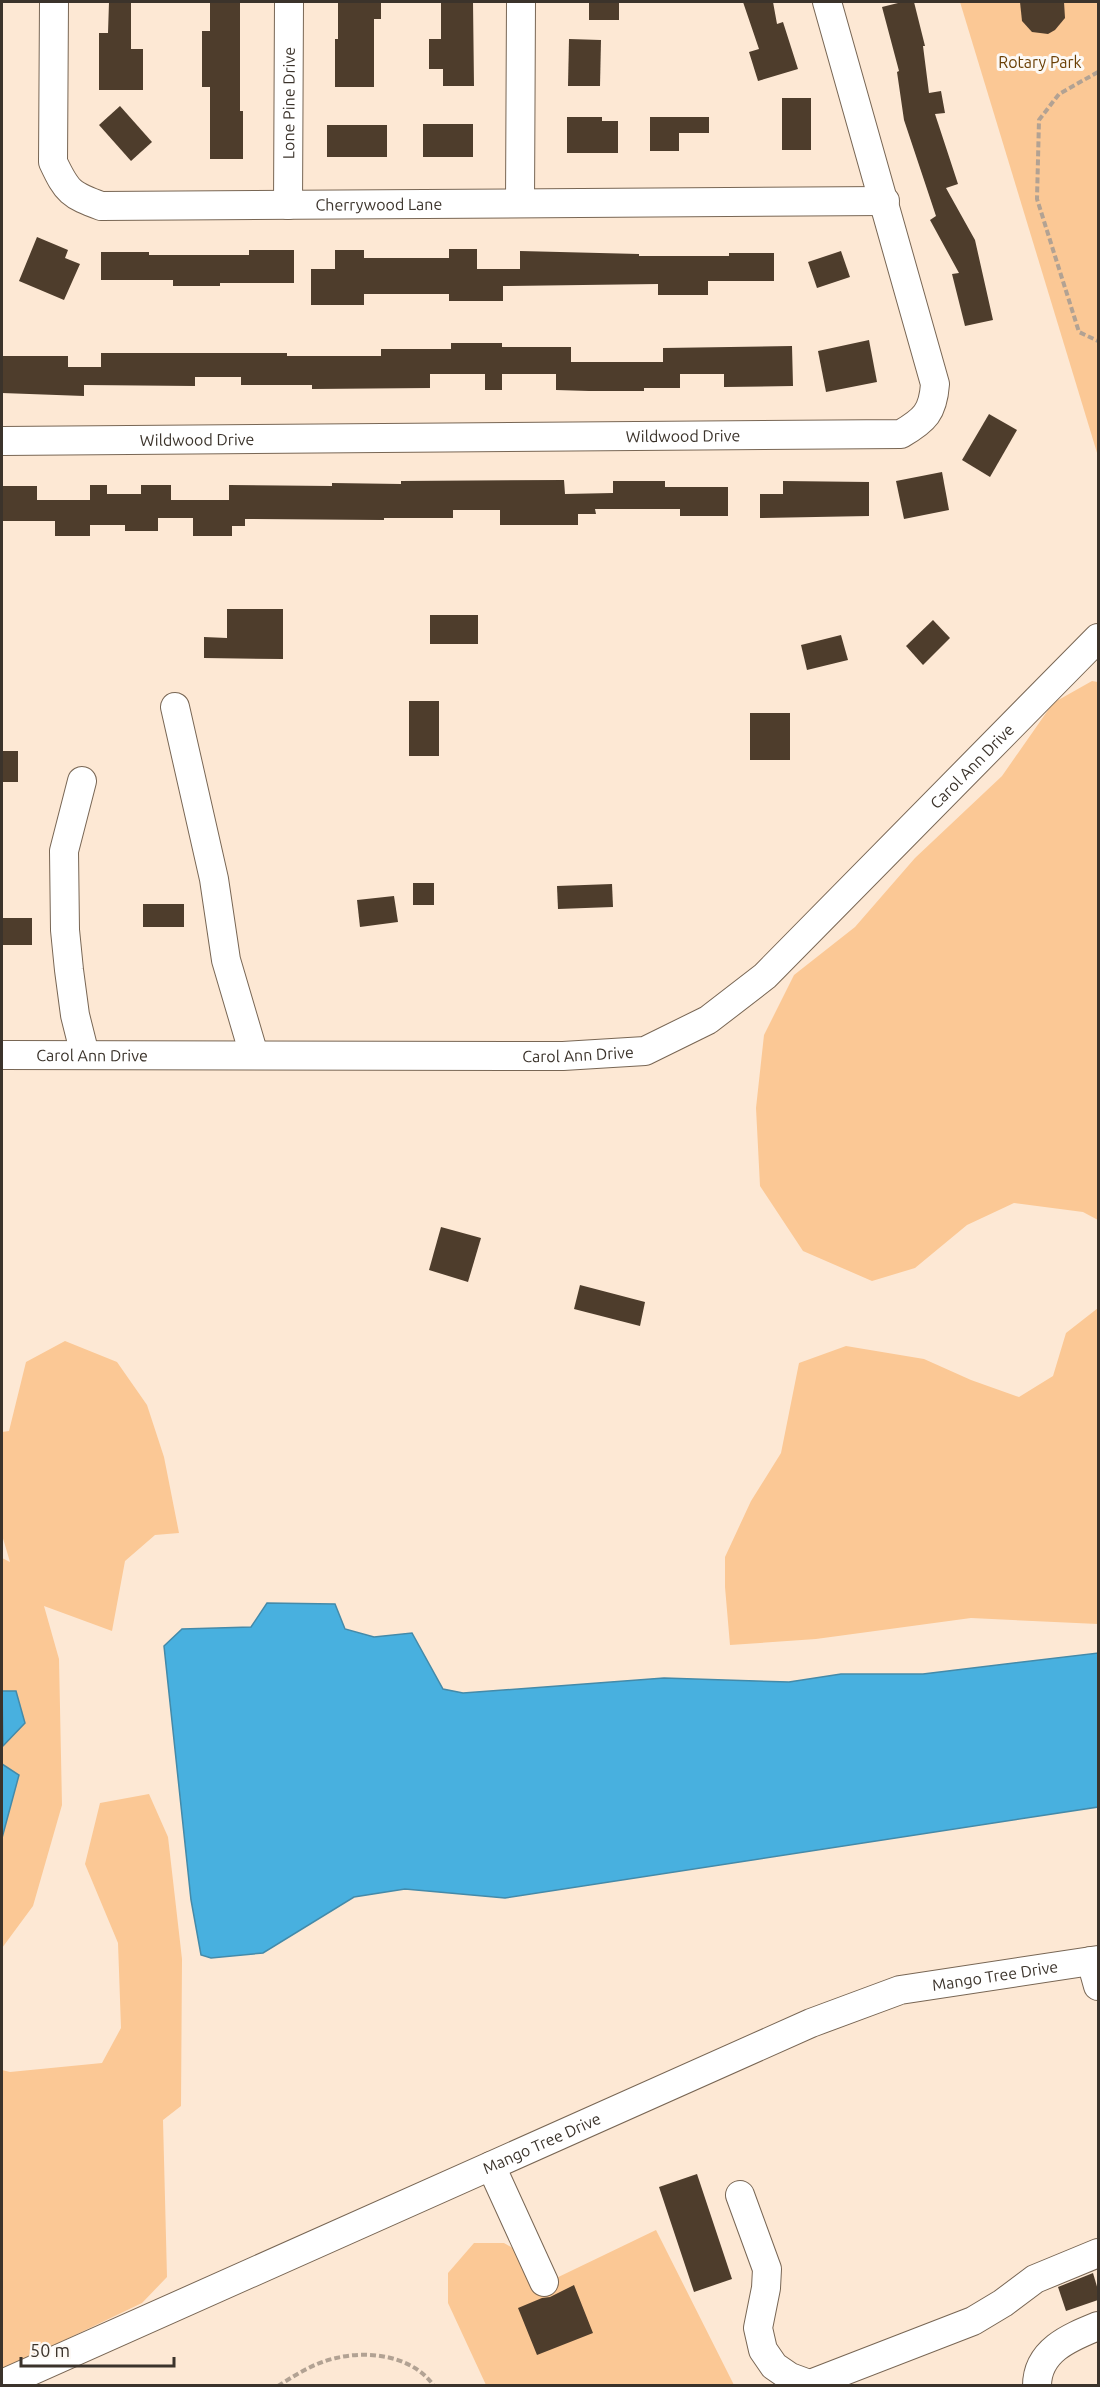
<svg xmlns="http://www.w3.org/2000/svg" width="1100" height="2387" font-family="Ubuntu,sans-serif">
<rect width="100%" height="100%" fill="#fde8d4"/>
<g fill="#fbc895">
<path d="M960 2H1098V456Z"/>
<path d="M1092 681 1098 682V1220L1083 1212 1014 1203 967 1225 915 1268 872 1281 803 1251 760 1186 756 1108 764 1035 794 975 855 927 915 858 1002 776 1053 703Z"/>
<path d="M1098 1308V1624L971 1618 816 1639 730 1645 725 1587V1557L751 1501 781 1453 799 1363 846 1346 924 1359 971 1380 1019 1397 1053 1376 1066 1333Z"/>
<path d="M65 1341 117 1362 147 1405 164 1457 179 1533 155 1535 125 1561 112 1631 44 1606 59 1659 62 1805 33 1906 2 1948V1838L19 1775 2 1764V1742L3 1745 16 1691H2V1558L10 1562 2 1535V1432L9 1431 26 1362Z"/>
<path d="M149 1794 168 1837 182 1959 181 2106 163 2120 167 2277 142 2303 2 2370V2070L10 2072 102 2063 121 2028 118 1943 85 1864 100 1803Z"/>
<path d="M656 2230 734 2385H486L448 2303V2273L474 2243H504L526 2256 548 2282Z"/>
</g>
<g fill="#48b0df" stroke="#448aa9" stroke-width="1.5">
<path d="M267 1603 335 1604 345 1629 374 1637 412 1633 443 1689 463 1693 664 1678 789 1682 841 1674H923L1098 1653V1807L505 1898 405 1889 354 1897 263 1953 211 1958 201 1955 191 1900 164 1646 182 1629 251 1627Z"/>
<path d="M2 1691H16L25 1723 3 1746Z"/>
<path d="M2 1764 19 1775 2 1838Z"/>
</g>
<g fill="#4e3d2c">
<path d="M109 2H131V49H143V90H99V33H108Z"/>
<path d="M210 2H240V111H243V159H210V87H202V31H210Z"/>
<path d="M338 2H381V19H374V87H335V39H338Z"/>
<path d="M441 2H473L474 86H443V69H429V39H441Z"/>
<rect x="589" y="2" width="30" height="18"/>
<path d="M743 2H773L777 24 783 22 798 69 758 81 749 52 759 49Z"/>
<path d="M902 2H914L925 46H923L929 93 941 91 945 113 935 114 958 184 946 188 975 240 993 320 965 326 952 274 959 273 930 220 936 216 904 120 897 72 899 71 882 7Z"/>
<path d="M1020 2H1064L1065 18 1055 30 1048 34 1032 32 1022 21Z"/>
<path d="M569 39 601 40 600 86H568Z"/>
<rect x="782" y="98" width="29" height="52"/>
<path d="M120 106 152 142 131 161 99 125Z"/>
<path d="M567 117H602V121H618V153H567Z"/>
<path d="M650 117H709V133H679V151H650Z"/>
<rect x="423" y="124" width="50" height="33"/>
<rect x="327" y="125" width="60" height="32"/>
<path d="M37 237 68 250 65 258 80 264 64 300 19 281Z"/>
<path d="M449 249H477V269H520V251L639 254V256H729V253H774V281H708V295H658V284L503 286V301H449V294H364V305H311V269H335V250H364V258H449Z"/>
<path d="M249 250H294V283H220V286H173V280H101V252H149V255H249Z"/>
<path d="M841 251 850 277 817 288 808 262Z"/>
<path d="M869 340 877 382 826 392 818 351Z"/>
<path d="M451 343H502V347H571V362H663V348L792 346 793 386 724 387V374H680V388H644V391H589L556 390V374H502V390H485V374H430V388L312 389V385H241V377H195V386L84 385V396L2 393V356H68V367H101V353H287V356H381V349H451Z"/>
<path d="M989 414 1017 430 990 477 962 460Z"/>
<path d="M942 472 949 510 904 519 896 481Z"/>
<path d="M564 480 565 494 613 493V481H665V487H728V516H680V509H595L596 514H578V525H500V510H453V518H384V520L245 519V526H232V536H193V518H158V531H125V525H90V536H55V521H2V486H37V500H90V485H107V494H141V485H171V500H229V485L332 486V483L401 484V481Z"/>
<path d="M783 481 869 482V516L760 518V494H783Z"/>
<path d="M227 609H283V659L204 658V637L227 638Z"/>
<rect x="430" y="615" width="48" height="29"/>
<path d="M933 620 950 638 923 665 906 646Z"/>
<path d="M841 635 848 660 807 670 801 645Z"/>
<rect x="409" y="701" width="30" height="55"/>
<rect x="750" y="713" width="40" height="47"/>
<rect x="2" y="751" width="16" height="31"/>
<rect x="413" y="883" width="21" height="22"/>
<path d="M612 884 613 907 558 909 557 886Z"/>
<path d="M394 896 398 922 360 927 357 900Z"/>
<rect x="143" y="904" width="41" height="23"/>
<rect x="2" y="918" width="30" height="27"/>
<path d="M441 1227 481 1238 468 1282 429 1270Z"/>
<path d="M580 1285 645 1302 640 1326 574 1309Z"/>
<path d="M697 2174 732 2279 694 2292 659 2187Z"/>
<path d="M1093 2273 1098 2290V2300L1066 2311 1058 2287Z"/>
<path d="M574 2285 593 2333 537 2355 518 2308 542 2298 550 2297Z"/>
</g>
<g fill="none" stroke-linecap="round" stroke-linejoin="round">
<g stroke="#786654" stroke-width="30">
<g id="minor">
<path id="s1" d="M54 2 53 162C67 192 71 195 101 206L885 201"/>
<path d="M520 203 521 2"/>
<path id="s2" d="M288 205 289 2"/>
<path id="s3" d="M2 441 901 434C925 420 933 412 935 384L827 2"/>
<path d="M175 707 214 879 226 960 254 1055"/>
<path d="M82 781 64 851 65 930 69 970 75 1015 85 1055"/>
<path id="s4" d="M2 1055 563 1056 645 1051 708 1020 765 976 1098 638"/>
<path d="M1091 1961 1098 1986"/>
<path d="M491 2166 544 2282"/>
<path d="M740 2195 767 2269 766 2288 758 2328 763 2350 774 2366 790 2377 809 2384"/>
<path id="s5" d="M2 2384 811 2023 900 1990 1098 1960"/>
<path d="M805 2386 973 2321 1003 2303 1035 2279 1098 2253"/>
<path d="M1037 2386C1037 2350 1071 2337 1098 2326"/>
</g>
</g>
<g stroke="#b2a293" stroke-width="4" stroke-dasharray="6 3" stroke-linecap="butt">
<path d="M1098 72 1059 94 1039 120 1037 199 1079 332 1098 341"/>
<path d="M278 2386C295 2375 316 2362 336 2358 370 2350 413 2356 434 2386"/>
</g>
<use href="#minor" stroke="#fff" stroke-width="28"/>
</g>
<g text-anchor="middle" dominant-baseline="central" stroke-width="6" stroke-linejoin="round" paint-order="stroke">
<g font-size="16" fill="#6a3f05" stroke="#fdf9f5">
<text x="1040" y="62">Rotary Park</text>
</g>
<g font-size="16" fill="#3b332b" stroke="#fdf9f5">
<text stroke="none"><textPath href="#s2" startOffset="102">Lone Pine Drive</textPath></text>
<text stroke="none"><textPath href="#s1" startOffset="506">Cherrywood Lane</textPath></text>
<text stroke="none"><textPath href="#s3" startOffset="681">Wildwood Drive</textPath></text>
<text stroke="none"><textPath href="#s3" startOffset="195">Wildwood Drive</textPath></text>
<text stroke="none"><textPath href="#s4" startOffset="1080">Carol Ann Drive</textPath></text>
<text stroke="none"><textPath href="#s4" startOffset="576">Carol Ann Drive</textPath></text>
<text stroke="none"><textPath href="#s4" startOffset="90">Carol Ann Drive</textPath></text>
<text stroke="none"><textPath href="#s5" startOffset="1077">Mango Tree Drive</textPath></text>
<text stroke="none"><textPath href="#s5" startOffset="591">Mango Tree Drive</textPath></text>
</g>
</g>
<rect width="1100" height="2387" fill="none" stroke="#3b332b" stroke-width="6"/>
<path d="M21 2357v9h153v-9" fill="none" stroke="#3b332b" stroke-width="3"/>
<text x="30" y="2357" font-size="18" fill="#3b332b" stroke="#fdf9f5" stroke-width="4.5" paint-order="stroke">50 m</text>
</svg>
